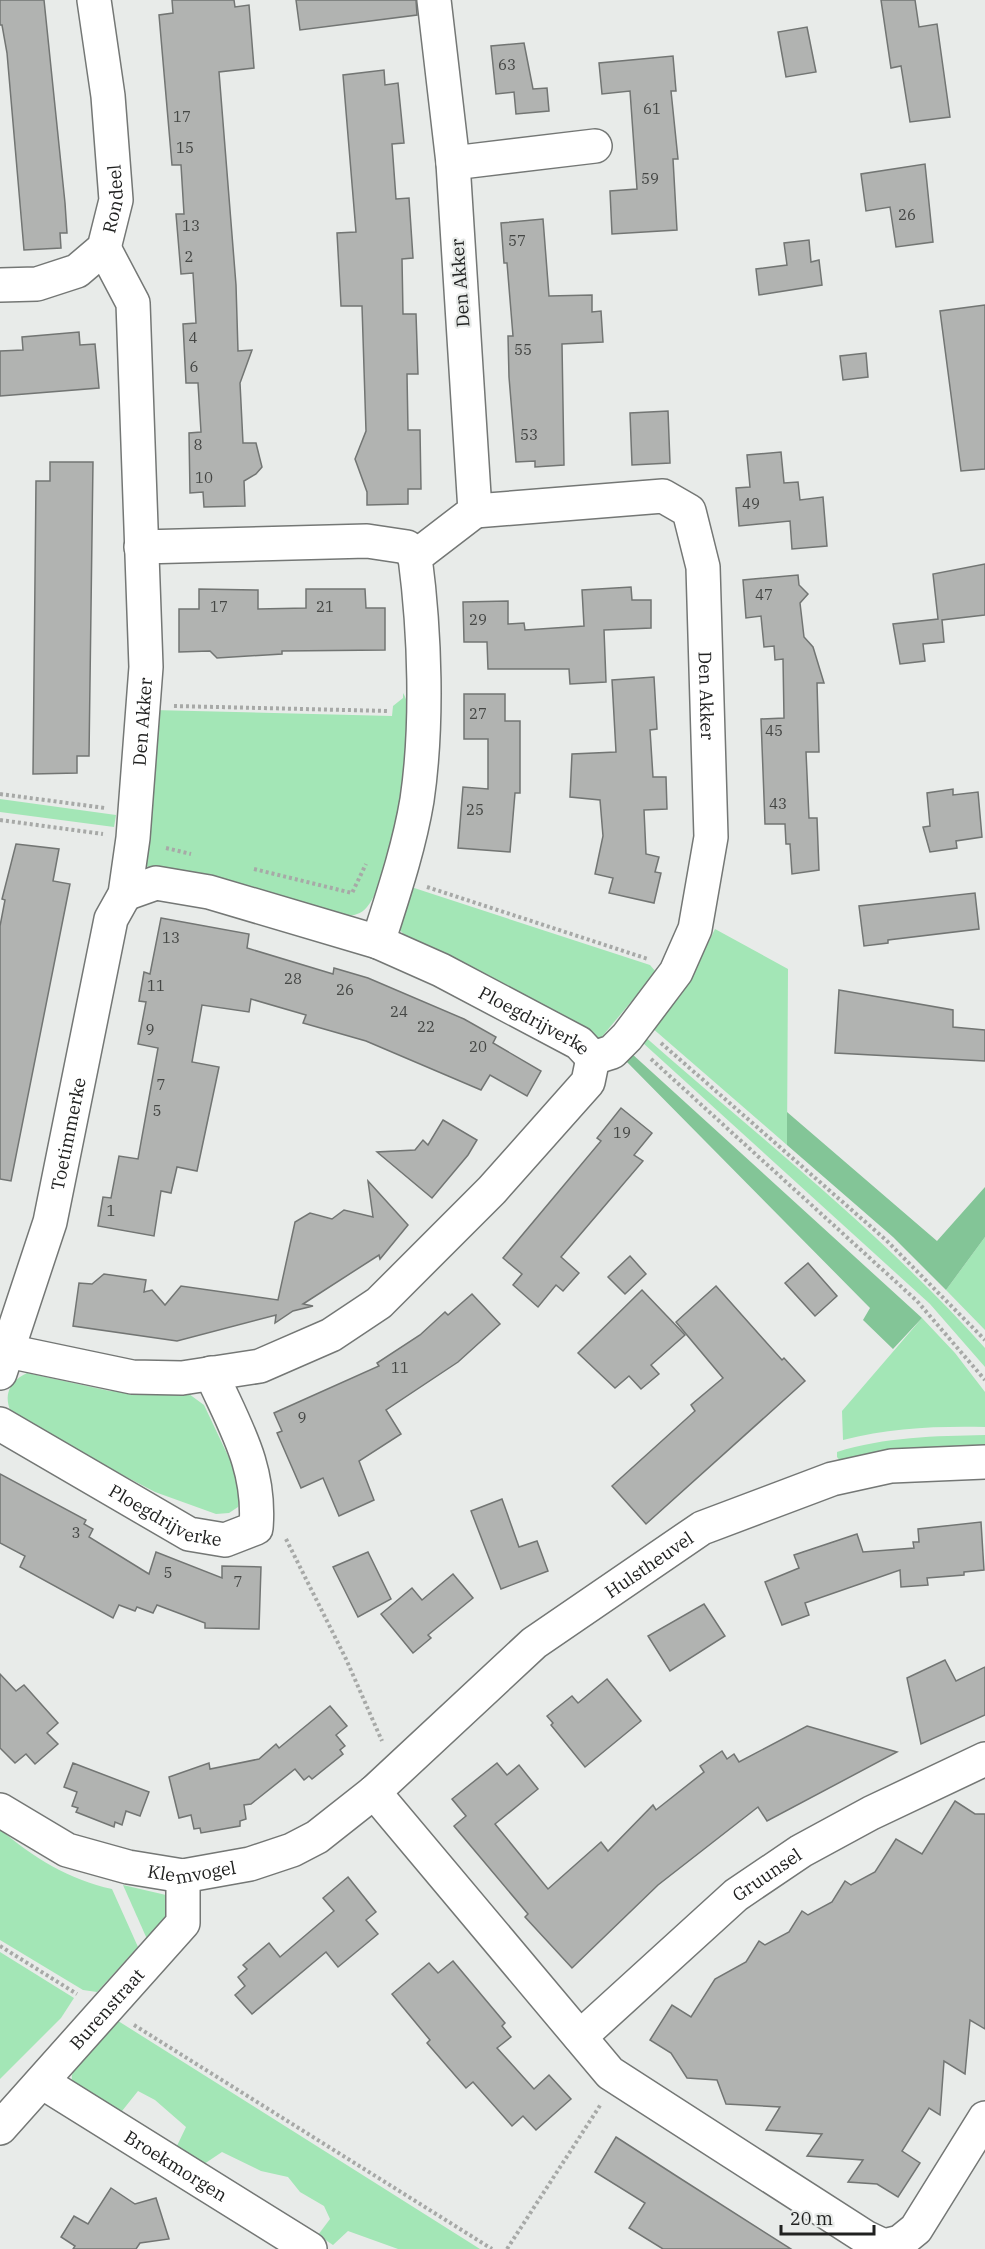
<svg xmlns="http://www.w3.org/2000/svg" width="985" height="2249" font-family="'IBM Plex Serif',serif">
<rect width="100%" height="100%" fill="#e8ebe9"/>
<g fill="#a3e6b6">
<path d="M403 693C423 722 392 880 367 907 358 918 345 916 332 915L145 866 153 710 392 716 393 706 403 698Z"/>
<path d="M0 799 116 815 114 827 0 812Z"/>
<path d="M405 885 650 965 656 972 600 1039 552 1012 411 942 397 927Z"/>
<path d="M715 929 788 969 787 1145 651 1027 694 971Z"/>
<path d="M643 1035C759 1137 882 1233 985 1348V1367L930 1304 643 1043Z"/>
<path d="M985 1237V1330L946 1290Z"/>
<path d="M922 1318 955 1353 985 1392V1427C936 1426 890 1428 843 1440L842 1411Z"/>
<path d="M27 1373 110 1391 189 1394 204 1405 239 1479 241 1491 238 1507 229 1513 216 1514 155 1492 14 1418C3 1399 6 1383 27 1373Z"/>
<path d="M985 1435V1447L842 1463 837 1457V1452C884 1437 936 1436 985 1435Z"/>
<path d="M0 1829C32 1857 70 1880 112 1889L138 1947 97 1992 83 1990 0 1940Z"/>
<path d="M123 1885 166 1895 168 1914 151 1948Z"/>
<path d="M0 1952 74 1998 61 2018 0 2079Z"/>
<path d="M115 2019 480 2249H398L348 2231 333 2245 318 2235 330 2219 324 2206 300 2192 288 2177 261 2171 222 2152 201 2166 175 2150 186 2127 155 2100 138 2091 118 2116 72 2083C69 2059 99 2037 115 2019Z"/>
</g>
<g fill="#83c597">
<path d="M631 1053 922 1318 893 1349 863 1320 870 1308 624 1059Z"/>
<path d="M787 1112 937 1241 985 1187V1237L946 1290 893 1237 787 1145Z"/>
</g>
<g fill="#b1b3b1" stroke="#727573" stroke-width="1.5">
<path d="M0 0H44L65 203 67 233H60L61 248 24 250 7 53 2 25H0Z"/>
<path d="M172 0H234L235 7 249 5 254 68 219 72 236 285 238 351 252 350 240 383 243 443H256L262 467 256 474 244 481 245 506 204 507 203 492 190 493 189 433 201 432 198 383H186L183 324 196 323 193 273 181 274 176 214H184L181 165H172L159 15 173 13Z"/>
<path d="M296 0H416L417 15 300 30Z"/>
<path d="M881 0H915L919 27 937 24 950 117 910 122 901 66 891 68Z"/>
<path d="M807 27 816 72 786 77 778 32Z"/>
<path d="M524 43 533 89 547 88 549 111 516 114 514 92 496 94 491 46Z"/>
<path d="M673 56 676 91H671L678 159H673L677 230 612 234 610 191 637 189 630 91 602 94 599 63Z"/>
<path d="M384 70 385 85 398 83 404 143 392 144 396 199 409 198 413 258 402 259 403 314H416L418 374H407L408 430H420L421 489H408V504L367 505V492L355 459 366 431 362 306H341L337 233 356 232 343 75Z"/>
<path d="M925 164 933 242 896 247 890 207 866 211 861 174Z"/>
<path d="M543 219 549 296 592 295V312L601 311 603 342 562 344 564 465 535 467V461L516 462 509 377 508 336H513L507 263H504L501 223Z"/>
<path d="M809 240 811 262 819 260 822 285 759 295 756 269 787 265 784 243Z"/>
<path d="M985 305V469L961 471 940 311Z"/>
<path d="M79 332 80 345 95 344 99 388 0 396V351L23 350 22 337Z"/>
<path d="M866 353 868 377 843 380 840 356Z"/>
<path d="M668 411 670 463 632 465 630 413Z"/>
<path d="M781 452 784 483 798 482 800 500 823 497 827 546 792 549 790 521 739 526 736 488 750 487 747 455Z"/>
<path d="M50 462H93L89 756H77V773L33 774 36 481H50Z"/>
<path d="M985 564V615L942 620 944 642 923 644 925 661 900 664 893 624 938 619 933 574Z"/>
<path d="M798 575 799 585 808 594 800 603 804 637 813 647 824 683H817L819 752H806L809 818H817L819 870 792 874 790 844H786L785 824H765L761 719 784 718 783 659 775 660 774 646 764 647 761 616 746 618 743 580Z"/>
<path d="M631 587 632 600H651V628L604 630 606 682 570 684 569 669H488L487 642H464L463 602 508 601V624L524 623 525 630 584 626 582 590Z"/>
<path d="M199 589 258 590V609L306 608V589H365L366 608H385V650L282 651V654L217 658 210 651 179 652V609H199Z"/>
<path d="M654 677 657 729 650 730 653 777H666L667 809 644 810 646 854 659 857 655 872 661 873 654 903 609 893 613 878 595 874 603 836 600 800 570 797 572 754 616 752 612 680Z"/>
<path d="M464 694H505V721H520V793H515L510 852 458 848 463 787 488 789V739H464Z"/>
<path d="M953 789V795L978 792 982 837 956 841 957 848 930 852 923 827 930 826 927 793Z"/>
<path d="M16 844 59 849 53 881 70 884 11 1181 0 1179V926L5 900 2 899Z"/>
<path d="M975 893 979 929 888 940V943L864 946 859 906Z"/>
<path d="M161 918 249 934 247 948 333 974 334 968 368 978 464 1019 496 1037 493 1043 541 1071 527 1096 490 1075 481 1090 366 1041 303 1023 306 1015 251 999 249 1012 202 1005 192 1062 219 1067 197 1171 177 1167 171 1193 161 1191 154 1236 98 1226 103 1197 111 1198 119 1156 138 1159 158 1048 138 1044 146 1002 139 1001 144 972 150 974Z"/>
<path d="M839 990 953 1010V1027L985 1030V1061L835 1053Z"/>
<path d="M621 1108 652 1133 634 1155 643 1161 561 1257 579 1273 563 1291 556 1285 538 1307 513 1285 522 1274 503 1258 601 1141 597 1138Z"/>
<path d="M443 1120 477 1140 468 1155 432 1198 377 1152 415 1150 423 1140 428 1145Z"/>
<path d="M368 1181 408 1225 380 1259 379 1255 303 1304 313 1306 293 1311 275 1323 276 1315 177 1341 73 1326 79 1283 92 1284 104 1274 146 1280 144 1292 152 1290 165 1305 181 1286 278 1300 295 1222 310 1213 332 1219 344 1210 373 1217Z"/>
<path d="M630 1256 646 1274 625 1294 608 1277Z"/>
<path d="M808 1263 837 1296 815 1316 785 1283Z"/>
<path d="M716 1286 782 1360 784 1358 805 1381 646 1524 612 1486 695 1411 691 1405 723 1378 676 1322Z"/>
<path d="M642 1290 685 1335 651 1365 659 1374 641 1389 629 1376 615 1388 578 1353Z"/>
<path d="M472 1294 500 1324 458 1362 386 1410 401 1434 359 1461 374 1500 339 1516 323 1478 301 1488 277 1433 282 1431 274 1413 379 1366 377 1363 420 1335 445 1312 448 1315Z"/>
<path d="M0 1474 86 1520 84 1524 93 1529 89 1537 149 1574 156 1552 222 1578V1566L261 1567 259 1629 205 1628V1623L157 1605 153 1613 137 1607 135 1611 119 1605 113 1618 20 1567 25 1556 0 1543Z"/>
<path d="M502 1499 519 1547 537 1541 548 1571 501 1589 471 1511Z"/>
<path d="M981 1522 984 1570 964 1572V1575L927 1578 928 1585 901 1587 900 1570 805 1603 809 1615 782 1625 765 1582 799 1568 794 1555 857 1534 863 1552 914 1548 913 1542H919L918 1529Z"/>
<path d="M368 1552 391 1599 358 1617 333 1567Z"/>
<path d="M453 1574 473 1598 428 1635 431 1638 413 1653 381 1614 412 1588 422 1600Z"/>
<path d="M704 1604 725 1636 670 1671 648 1636Z"/>
<path d="M945 1660 956 1681 985 1667V1715L921 1744 907 1678Z"/>
<path d="M0 1674 16 1691 24 1685 58 1723 47 1733 58 1744 35 1764 26 1754 15 1763 0 1748Z"/>
<path d="M607 1679 641 1721 585 1767 551 1725 553 1723 547 1716 572 1696 578 1703Z"/>
<path d="M330 1706 347 1726 336 1735 345 1746 340 1750 343 1754 312 1779 309 1776 304 1780 295 1769 251 1804 244 1805 246 1819 240 1821V1826L201 1833 200 1828 194 1829 191 1815 179 1818 169 1777 209 1763 210 1769 259 1759 276 1744 279 1748Z"/>
<path d="M807 1726 897 1752 767 1821 758 1807 658 1885 572 1968 525 1917 528 1914 454 1826 466 1816 452 1799 497 1763 507 1775 519 1765 538 1789 495 1824 548 1889 601 1842 608 1851 653 1805 656 1810 704 1772 700 1766 722 1751 727 1759 734 1754 739 1762Z"/>
<path d="M73 1763 149 1792 140 1816 126 1811 122 1825 115 1822 114 1827 76 1812 78 1808 72 1806 77 1792 64 1787Z"/>
<path d="M955 1801 975 1814H985V2029L970 2020 965 2074 944 2061 940 2115 929 2108 902 2151 920 2163 898 2197 877 2184 848 2182 863 2160 807 2156 822 2134 766 2130 780 2107 726 2104 717 2080 687 2078 671 2053 650 2040 672 2005 691 2017 715 1979 746 1962 759 1941 765 1945 789 1932 802 1911 808 1915 832 1902 845 1881 851 1885 875 1872 896 1839 922 1854Z"/>
<path d="M348 1877 376 1912 366 1920 378 1934 338 1967 326 1952 252 2014 235 1995 245 1986 238 1977 247 1969 243 1965 269 1943 280 1957 334 1911 323 1898Z"/>
<path d="M453 1961 505 2023 502 2026 511 2037 497 2048 534 2089 549 2075 571 2099 536 2130 523 2116 512 2126 473 2082 466 2088 427 2043 430 2040 392 1994 429 1963 438 1973Z"/>
<path d="M616 2137 678 2177 791 2249H663L629 2228 645 2203 595 2172Z"/>
<path d="M111 2188 135 2204 156 2198 169 2239 140 2243 136 2249H73L75 2246 61 2237 74 2216 88 2224Z"/>
</g>
<g fill="none" stroke-linecap="round" stroke-linejoin="round">
<g stroke="#747775" stroke-width="36">
<g id="street">
<path d="M453 163 595 146"/>
<path id="s1" d="M0 285 37 284 77 271 104 248 116 200 108 96 94 0"/>
<path id="s2" d="M475 511 663 496 689 511 703 567 711 837 695 929 676 972 627 1037 612 1052 593 1058"/>
<path d="M141 547 367 541 407 547 415 557"/>
<path id="s3" d="M125 894 156 883 209 892 378 942 441 970 579 1043 593 1058"/>
<path d="M378 942C393 895 409 848 417 800 428 725 425 633 415 557L475 511 453 163 434 0"/>
<path d="M8 1351 132 1377 182 1378 260 1366 331 1335 379 1303 492 1190 588 1082 593 1058"/>
<path id="s4" d="M0 1373 50 1222 111 919 125 894 133 838 146 667 133 303 104 248"/>
<path id="s5" d="M0 1424 189 1534 225 1540 256 1528C261 1467 235 1427 211 1373"/>
<path d="M374 1792 610 2073 865 2237 884 2246 900 2242 916 2229 985 2118"/>
<path id="s6" d="M0 1810 67 1850 128 1867 183 1876 250 1864 292 1850 317 1837 374 1792 534 1643 702 1528 832 1479 891 1466 985 1462"/>
<path id="s7" d="M580 2037 736 1895 801 1851 871 1813 985 1759"/>
<path id="s8" d="M42 2082 310 2249"/>
<path id="s9" d="M0 2128 183 1923V1876"/>
</g>
</g>
<g stroke="#a7a9a7" stroke-width="4" stroke-dasharray="3 3" stroke-linecap="butt">
<path d="M174 706 389 711"/>
<path d="M0 794 105 808"/>
<path d="M0 820 103 834"/>
<path d="M166 848 191 854"/>
<path d="M254 869 352 893 366 864"/>
<path d="M427 887 648 959"/>
<path d="M661 1043 886 1240 985 1340"/>
<path d="M651 1059 917 1301 985 1380"/>
<path d="M286 1539 346 1659 382 1741"/>
<path d="M0 1946 77 1994"/>
<path d="M134 2025 492 2249"/>
<path d="M507 2249 601 2104"/>
</g>
<use href="#street" stroke="#fff" stroke-width="33"/>
</g>
<g text-anchor="middle" dominant-baseline="central" stroke-width="4.5" stroke-linejoin="round" paint-order="stroke">
<g font-size="15" fill="#444644">
<text x="507" y="64">63</text>
<text x="652" y="108">61</text>
<text x="182" y="116">17</text>
<text x="185" y="147">15</text>
<text x="650" y="178">59</text>
<text x="907" y="214">26</text>
<text x="191" y="225">13</text>
<text x="517" y="240">57</text>
<text x="189" y="256">2</text>
<text x="193" y="337">4</text>
<text x="523" y="349">55</text>
<text x="194" y="366">6</text>
<text x="529" y="434">53</text>
<text x="198" y="444">8</text>
<text x="204" y="477">10</text>
<text x="751" y="503">49</text>
<text x="764" y="594">47</text>
<text x="219" y="606">17</text>
<text x="325" y="606">21</text>
<text x="478" y="619">29</text>
<text x="478" y="713">27</text>
<text x="774" y="730">45</text>
<text x="778" y="803">43</text>
<text x="475" y="809">25</text>
<text x="171" y="937">13</text>
<text x="293" y="978">28</text>
<text x="156" y="985">11</text>
<text x="345" y="989">26</text>
<text x="399" y="1011">24</text>
<text x="426" y="1026">22</text>
<text x="150" y="1029">9</text>
<text x="478" y="1046">20</text>
<text x="161" y="1084">7</text>
<text x="157" y="1110">5</text>
<text x="622" y="1132">19</text>
<text x="111" y="1210">1</text>
<text x="400" y="1367">11</text>
<text x="302" y="1417">9</text>
<text x="76" y="1532">3</text>
<text x="168" y="1572">5</text>
<text x="238" y="1581">7</text>
</g>
<g font-size="18" fill="#202120" stroke="#e8ebe9">
<text stroke="none"><textPath href="#s1" startOffset="165">Rondeel</textPath></text>
<text transform="translate(460 283) rotate(-94)">Den Akker</text>
<text stroke="none"><textPath href="#s2" startOffset="405">Den Akker</textPath></text>
<text stroke="none"><textPath href="#s4" startOffset="670">Den Akker</textPath></text>
<text stroke="none"><textPath href="#s3" startOffset="438">Ploegdrijverke</textPath></text>
<text stroke="none"><textPath href="#s4" startOffset="249">Toetimmerke</textPath></text>
<text stroke="none"><textPath href="#s5" startOffset="190">Ploegdrijverke</textPath></text>
<text stroke="none"><textPath href="#s6" startOffset="768">Hulstheuvel</textPath></text>
<text stroke="none"><textPath href="#s6" startOffset="206">Klemvogel</textPath></text>
<text stroke="none"><textPath href="#s7" startOffset="248">Gruunsel</textPath></text>
<text stroke="none"><textPath href="#s9" startOffset="160">Burenstraat</textPath></text>
<text stroke="none"><textPath href="#s8" startOffset="158">Broekmorgen</textPath></text>
</g>
</g>
<path d="M781 2225v9h93v-9" fill="none" stroke="#202120" stroke-width="3"/>
<text x="790" y="2225" font-size="18" fill="#202120" stroke="#e8ebe9" stroke-width="4.5" paint-order="stroke">20 m</text>
</svg>
